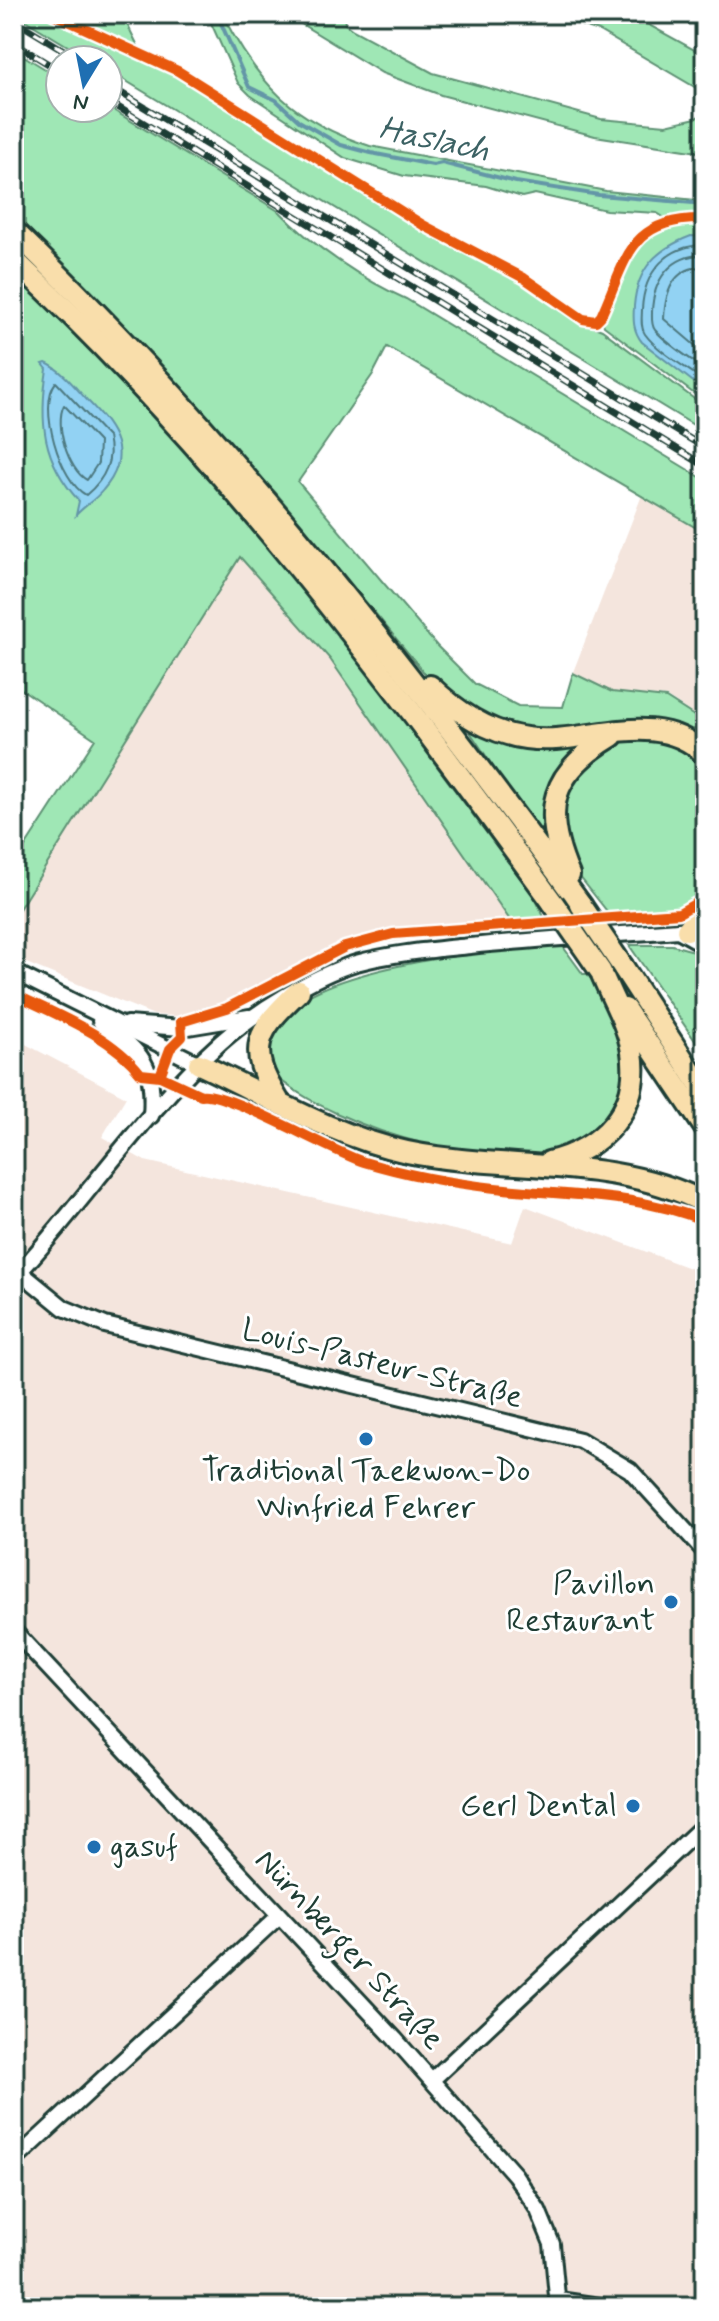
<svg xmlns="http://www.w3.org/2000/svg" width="719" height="2321" font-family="Mynerve,sans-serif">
<rect width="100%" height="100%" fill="#fff"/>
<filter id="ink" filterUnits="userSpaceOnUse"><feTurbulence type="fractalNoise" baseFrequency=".0125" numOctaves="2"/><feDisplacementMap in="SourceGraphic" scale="16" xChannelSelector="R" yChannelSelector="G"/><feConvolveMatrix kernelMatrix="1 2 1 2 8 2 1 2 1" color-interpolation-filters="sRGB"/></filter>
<g filter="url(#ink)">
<g fill="#f4e5dd">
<path d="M642 495 705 533V722L667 697 612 692 573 672Z"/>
<path d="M240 556 330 659 514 926 342 949 226 1004 177 1016 154 1015 14 958V917Z"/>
<path d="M14 1038 126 1097 102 1137 145 1161 512 1243 525 1206 705 1274V2307H14Z"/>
</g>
<g fill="#9fe7b5" stroke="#5f9274" stroke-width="2">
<path d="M15 14H48L172 71 417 224 524 281 584 323 602 330 705 407V432L108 70V60H91Z"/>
<path d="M61 14H122L140 50Z"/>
<path d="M207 14H222C258 84 294 122 370 146L606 191 705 201V217L665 218 657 213 606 210 535 194 522 197 486 186 404 176 345 158 250 95 238 83Z"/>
<path d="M285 14H344L345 24 353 30 433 73 601 119 666 125 696 118 705 112V153L595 136 441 95 382 73Z"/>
<path d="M546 14H629L698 52 701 47 705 48V93L599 31Z"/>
<path d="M14 50 60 78V108L108 107 280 212C311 245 365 281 406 299L705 480V533L387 347 373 374 298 482 437 646 475 684 518 706 563 707 573 673 612 692 666 698 705 723V745L702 741 502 730 436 687 276 493 14 226Z"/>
<path d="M685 220 705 221V402L604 326 602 319C627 274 623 231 685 220Z"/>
<path d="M14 269 245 513 357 648 416 738 535 898 546 921 514 926 330 659 240 557 14 917V864L95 739 14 684Z"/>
<path d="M462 720 497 735 603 736 569 765 553 856Z"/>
<path d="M634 738C661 740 684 745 705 765V896L701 894 678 909 610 915 576 872 560 834 570 779 619 741Z"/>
<path d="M561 944 583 974H588L622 1034 626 1098C617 1109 607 1128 595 1136 517 1186 334 1130 271 1072L264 1042C271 1032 278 1020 286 1012 334 964 494 950 561 944Z"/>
<path d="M629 945H672L705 954V1055Z"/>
</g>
<g fill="#92d2f3" stroke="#6496a7" stroke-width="2">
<path d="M691 236 705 237V391L642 342C633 331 633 320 634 306 637 268 657 249 691 236Z"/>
<path d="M46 363C62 370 75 387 87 400 114 427 134 455 103 490 95 500 84 506 76 515L79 501C42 460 39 422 47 369L43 364Z"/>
</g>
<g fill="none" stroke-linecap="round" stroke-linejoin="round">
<g stroke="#4d7980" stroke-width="2">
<path d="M705 245C667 245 644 272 642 309 642 317 640 327 645 334 658 352 687 368 705 381"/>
<path d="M705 255C671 254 653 280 652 312 652 318 651 325 655 330 668 345 689 358 705 369"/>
<path d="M705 267C673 266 665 292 664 319L705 354"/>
<path d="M56 382 108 437C114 461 104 480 86 495 60 482 37 405 56 382Z"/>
<path d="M64 405 99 442 98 463 87 480C68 470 54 424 64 405Z"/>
</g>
<path stroke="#6496a7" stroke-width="4" d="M217 14 249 87 276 100 299 121 341 145 371 153 433 165 442 163 516 182 599 195 705 204"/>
<g stroke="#1f3d34" stroke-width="20">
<g id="minor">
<path d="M678 930 705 945"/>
<path d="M14 972 199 1064"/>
<path d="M100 1021C141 1053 155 1061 151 1116"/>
<path d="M127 1024 182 1028 249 1017"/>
<path d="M20 1272 64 1308 105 1325 580 1440 630 1470 705 1552"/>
<path d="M14 1278C85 1201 143 1112 221 1042 255 1012 313 976 356 963 393 953 432 950 470 946 548 938 627 934 705 928"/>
<path d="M14 1631 395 2039 515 2175 538 2210 552 2244 558 2307"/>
<path d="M432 2080 705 1824"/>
<path d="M14 2161 278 1917"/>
<path d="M559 2300 606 2307"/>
</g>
</g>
<g stroke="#1f3d34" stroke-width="26">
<g id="highway">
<path d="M14 231C227 436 407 667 581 905"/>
<path d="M14 260C219 451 389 677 553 903"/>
<path d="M430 686C457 712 488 733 526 738 586 747 654 705 705 754"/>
<path d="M569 875C541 810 550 773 612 736"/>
<path d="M687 930 705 908"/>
<path d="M623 967 705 1093"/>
<path d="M625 1009 705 1128"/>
<path d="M199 1064C266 1095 335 1137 407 1152 504 1172 614 1155 705 1203"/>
<path d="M278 1100C245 1047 257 1031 299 991"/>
<path d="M549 1162C602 1149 641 1110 632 1052 628 1025 611 997 601 972"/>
</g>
</g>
<use href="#minor" stroke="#fff" stroke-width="14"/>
<use href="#highway" stroke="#f9deab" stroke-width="20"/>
<g stroke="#1f3d34" stroke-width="7">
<g id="rail">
<path d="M14 20 80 60"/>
<path d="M14 43 60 71"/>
<path d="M108 85 705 448"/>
<path d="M108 101 705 466"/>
</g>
</g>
<use href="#rail" stroke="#fff" stroke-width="4" stroke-dasharray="12" stroke-linecap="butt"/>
<g stroke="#1f3d34" stroke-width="26" stroke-linecap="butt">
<g id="highway-bridge">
<path d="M553 903 601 972"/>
<path d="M581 905 623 967"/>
</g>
</g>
<use href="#highway-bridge" stroke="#f9deab" stroke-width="20"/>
<g stroke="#fff" stroke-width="15">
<g id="cycleway">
<path d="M53 14 178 71 423 225 524 278 583 319 596 321 601 316C627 259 629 217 705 219"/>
<path d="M14 994C57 1015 111 1035 141 1074L160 1076 201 1095C225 1090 330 1151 364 1162 407 1175 450 1183 495 1188 567 1196 637 1193 705 1221"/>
<path d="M160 1076 170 1049 182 1037 181 1022 227 1008 345 947 393 934 679 913 705 898"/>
</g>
</g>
<use href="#cycleway" stroke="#e8590c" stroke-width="10"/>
</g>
</g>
<g fill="#1f6fb2" stroke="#fff" stroke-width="3">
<circle cx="366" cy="1439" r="8"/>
<circle cx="671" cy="1602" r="8"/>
<circle cx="633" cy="1806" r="8"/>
<circle cx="94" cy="1847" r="8"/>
</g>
<g text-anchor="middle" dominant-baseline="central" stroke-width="6" stroke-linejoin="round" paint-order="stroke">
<g font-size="32" fill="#1f3d34" stroke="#fff">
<text transform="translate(382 1364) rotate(14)">Louis-Pasteur-Straße</text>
<text transform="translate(349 1950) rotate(47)">Nürnberger Straße</text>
</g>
<g font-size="32" fill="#1f3d34" stroke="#fff" text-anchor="end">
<text x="366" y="1471" text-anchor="middle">Traditional Taekwon-Do<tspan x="366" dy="37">Winfried Fehrer</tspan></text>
<text x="655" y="1584">Pavillon<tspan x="655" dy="37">Restaurant</tspan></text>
<text x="617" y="1806">Gerl Dental</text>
<text x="110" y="1847" text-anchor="start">gasuf</text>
</g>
<g font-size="34" font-style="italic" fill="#3c6264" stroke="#fff">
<text transform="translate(434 140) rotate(12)">Haslach</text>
</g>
</g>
<rect width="719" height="2321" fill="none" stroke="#fff" stroke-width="48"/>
<rect x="24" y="24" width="671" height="2273" fill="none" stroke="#1f3d34" stroke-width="3" filter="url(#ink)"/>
<g transform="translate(84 84) rotate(190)"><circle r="38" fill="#ffffff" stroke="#a5b1ae" stroke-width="2"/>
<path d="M0-6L14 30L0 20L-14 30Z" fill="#1f6fb2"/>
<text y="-12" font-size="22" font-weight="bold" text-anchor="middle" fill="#1f3d34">N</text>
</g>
</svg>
